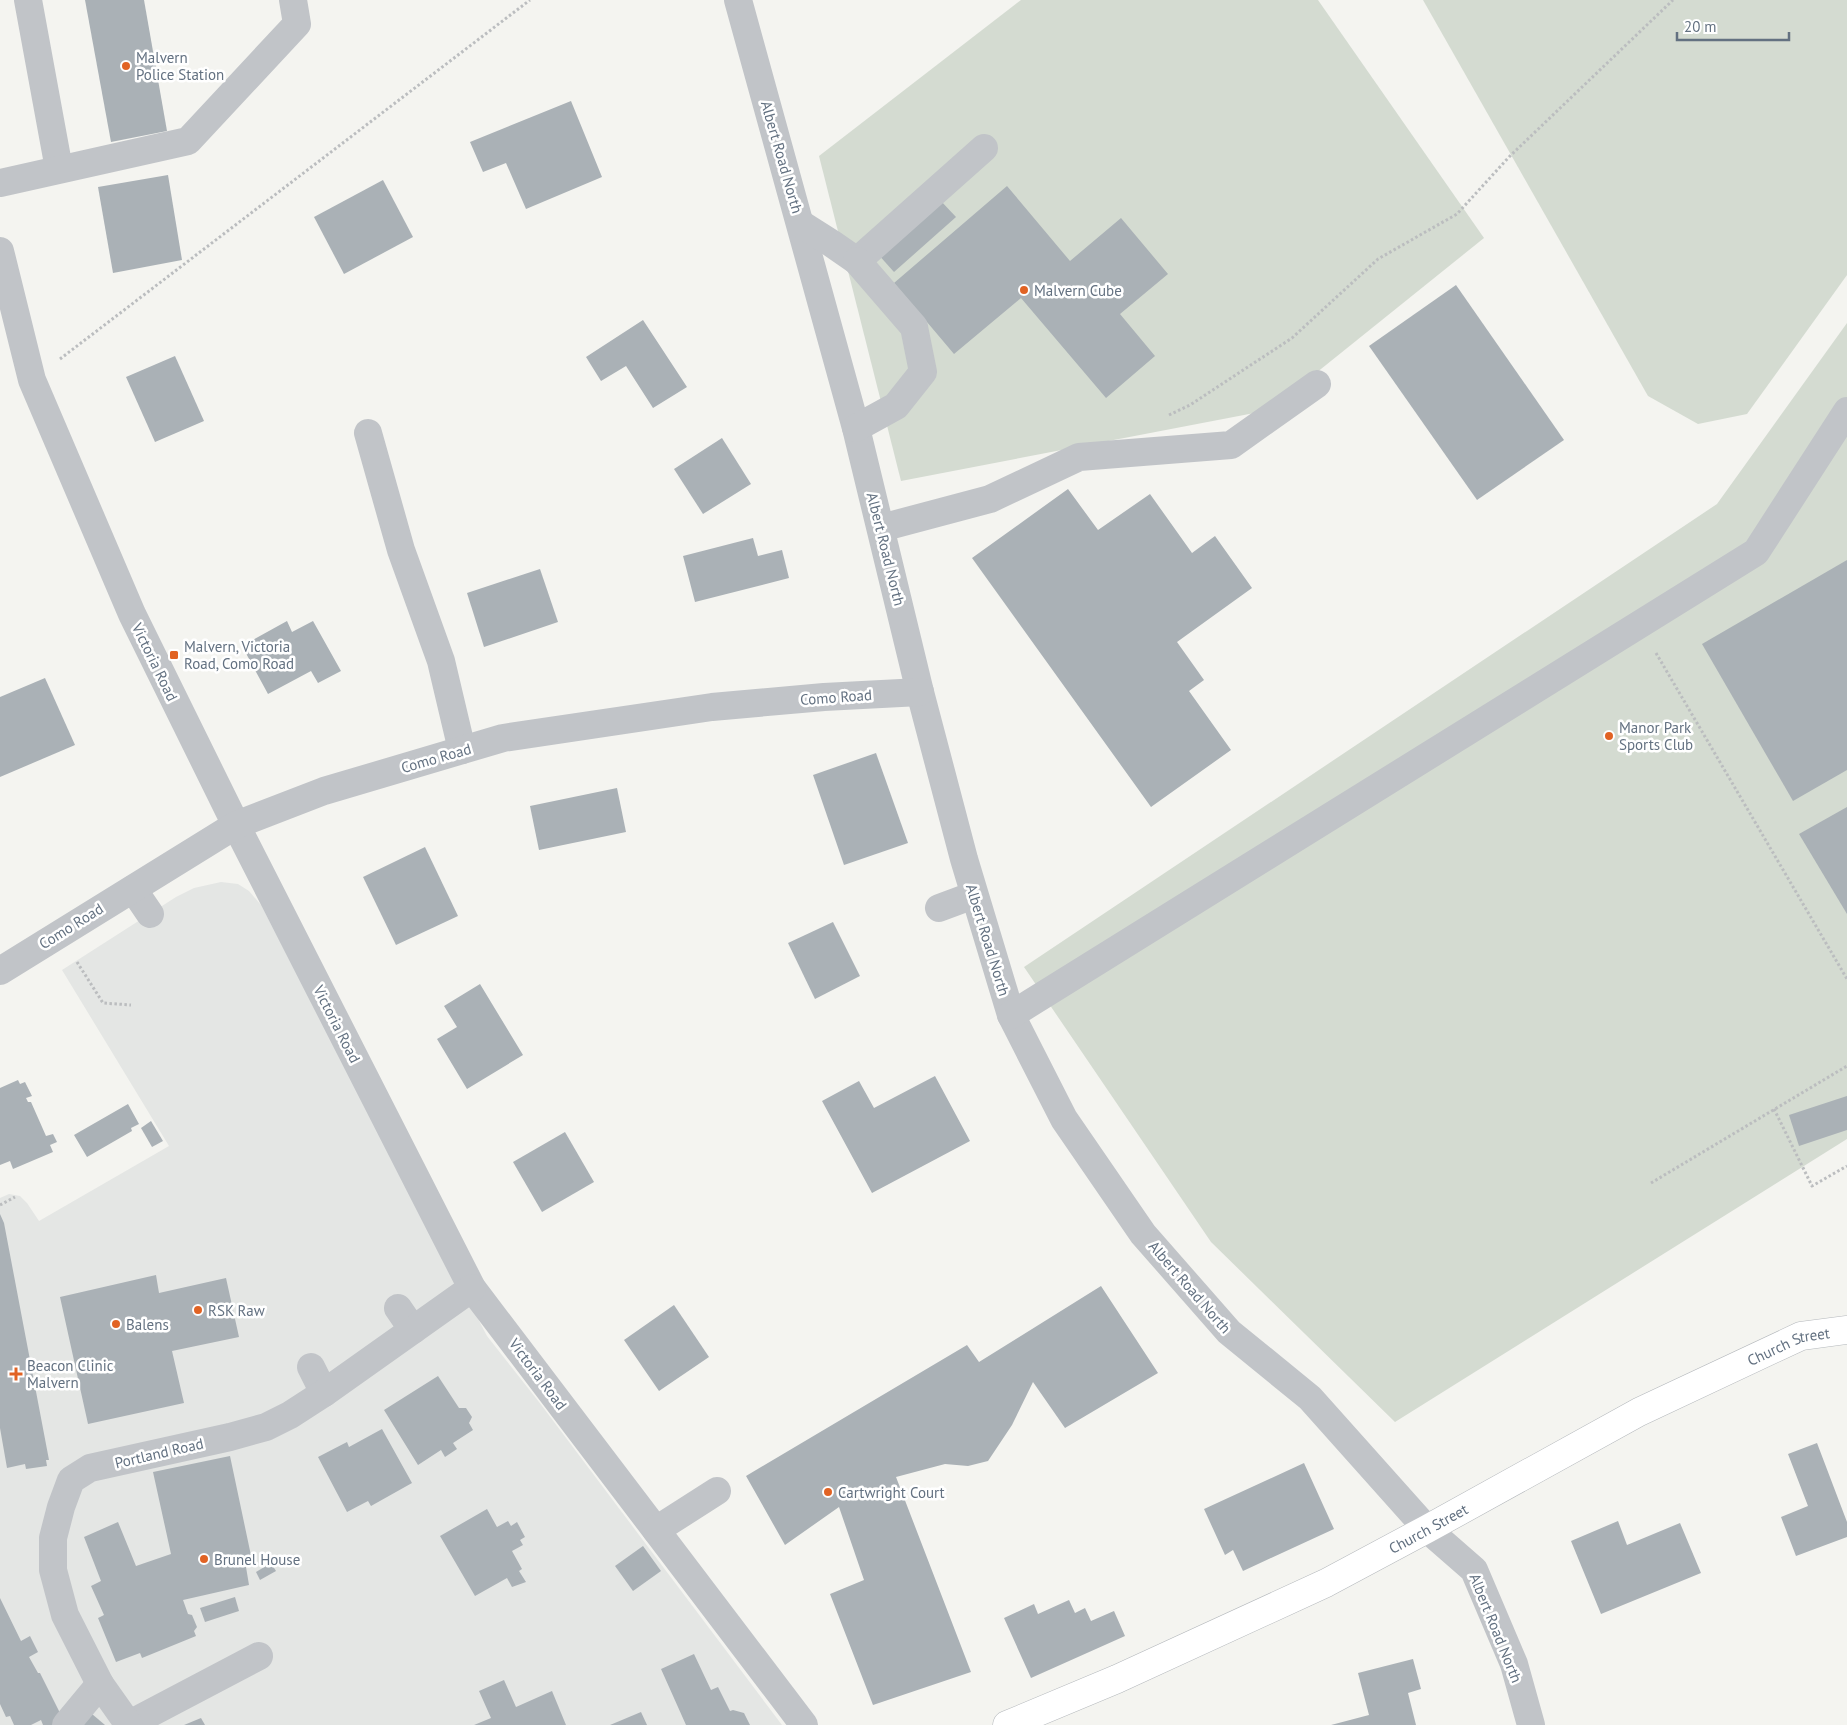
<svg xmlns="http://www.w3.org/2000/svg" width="1847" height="1725" font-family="'PT Sans',sans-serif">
<rect width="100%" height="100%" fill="#f4f4f0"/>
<path fill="#e4e6e4" d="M221 882 238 884 249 891 261 905 487 1336 539 1402 782 1725H0V1198L9 1194 20 1196 27 1203 39 1221 169 1146 62 970 176 897 194 888Z"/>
<g fill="#d4dbd1">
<path d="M1021 0H1318L1484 238 1270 410 901 481 819 156Z"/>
<path d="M1423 0H1847V275L1747 414 1698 424 1648 396Z"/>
<path d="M1847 323V1139L1395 1422 1211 1242 1024 967 1717 504Z"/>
</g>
<g fill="#aab1b6">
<path d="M85 0H144L167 131 111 142Z"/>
<path d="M571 101 602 177 526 209 506 163 483 172 470 142Z"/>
<path d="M168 175 182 260 113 273 98 187Z"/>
<path d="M383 180 413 237 344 274 314 217Z"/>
<path d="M1007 186 1070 261 1121 218 1168 274 1120 314 1155 356 1106 398 1021 298 954 354 894 283Z"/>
<path d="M939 199 956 217 894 272 877 253Z"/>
<path d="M1456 285 1564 440 1477 500 1369 346Z"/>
<path d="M643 320 687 387 653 408 626 366 601 381 586 357Z"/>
<path d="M175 356 204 421 155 442 126 377Z"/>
<path d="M722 438 751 484 703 514 674 469Z"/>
<path d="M1068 489 1098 530 1150 494 1192 553 1215 536 1252 588 1177 642 1204 680 1189 691 1231 750 1151 807 972 558Z"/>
<path d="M753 538 758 556 782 550 789 578 695 602 683 556Z"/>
<path d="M1847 560V770L1793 801 1702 644Z"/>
<path d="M540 569 558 622 484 647 467 593Z"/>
<path d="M287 621 292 632 313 621 341 671 318 683 311 671 268 694 242 646Z"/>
<path d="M45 678 75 745 0 777V697Z"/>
<path d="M876 753 908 843 844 865 813 775Z"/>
<path d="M617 788 626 832 539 850 530 806Z"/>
<path d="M1847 807V914L1799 834Z"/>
<path d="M425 847 458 916 396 945 363 877Z"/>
<path d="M833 922 860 976 815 999 788 943Z"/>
<path d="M480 984 523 1055 467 1089 437 1039 457 1027 444 1006Z"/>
<path d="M935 1076 970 1141 872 1193 822 1101 859 1081 874 1108Z"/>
<path d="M18 1080 20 1084 25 1082 32 1096 26 1098 28 1102H31L46 1136 53 1134 57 1142 50 1145 53 1152 13 1169 10 1161 0 1165V1088Z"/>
<path d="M1847 1096V1130L1799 1146 1789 1115Z"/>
<path d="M128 1104 139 1124 131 1128 132 1131 87 1157 74 1135Z"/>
<path d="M151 1121 163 1141 152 1147 141 1128Z"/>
<path d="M565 1132 594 1182 542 1212 513 1162Z"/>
<path d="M0 1214 4 1223 49 1460H46L47 1466 26 1469 25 1464 7 1468 0 1428Z"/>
<path d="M156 1275 159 1293 226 1278 239 1337 172 1351 184 1403 88 1424 60 1297Z"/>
<path d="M1101 1286 1158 1373 1065 1428 1033 1382 1012 1425 988 1461 968 1466 945 1464 896 1477 971 1672 873 1705 830 1594 864 1580 839 1507 785 1545 746 1476 967 1345 979 1362Z"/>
<path d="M674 1305 709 1357 659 1391 624 1340Z"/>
<path d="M438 1376 459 1408H466L472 1417 469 1423 473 1430 453 1443 457 1449 445 1457 441 1450 418 1465 384 1410Z"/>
<path d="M382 1429 412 1483 371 1506 368 1501 347 1512 318 1457 347 1442 349 1447Z"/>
<path d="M1817 1443 1847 1522V1537L1796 1556 1781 1517 1808 1506 1788 1454Z"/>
<path d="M230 1456 253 1565 246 1567 249 1585 183 1600 188 1614 192 1615 197 1627 194 1631 196 1636 142 1658 140 1653 116 1662 98 1618 104 1615 91 1586 101 1581 84 1537 118 1522 136 1566 171 1554 153 1472Z"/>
<path d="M1304 1463 1334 1529 1243 1571 1233 1550 1225 1555 1204 1509Z"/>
<path d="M487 1509 497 1527 508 1521 511 1526 517 1522 525 1537 520 1540 523 1545 512 1551 522 1569 519 1571 526 1582 512 1587 507 1578 475 1596 440 1536Z"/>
<path d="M1618 1521 1627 1545 1680 1523 1701 1573 1601 1614 1571 1541Z"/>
<path d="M643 1546 661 1571 633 1591 615 1566Z"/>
<path d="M271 1563 276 1571 260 1580 256 1572Z"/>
<path d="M235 1597 239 1611 205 1622 200 1608Z"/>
<path d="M0 1598 21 1641 30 1636 38 1652 29 1657 38 1673H40L62 1717 54 1725H43L41 1720 31 1725H14L10 1716 6 1717 0 1704Z"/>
<path d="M1069 1600 1075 1613 1085 1608 1091 1621 1114 1611 1125 1636 1031 1678 1004 1618 1034 1604 1038 1614Z"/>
<path d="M694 1654 711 1690 718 1687 730 1711 733 1710 744 1713 750 1725H686L661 1669Z"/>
<path d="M1413 1659 1421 1689 1408 1693 1416 1725H1331L1369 1715 1358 1673Z"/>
<path d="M504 1680 516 1707 552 1691 566 1725H474L491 1718 479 1691Z"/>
<path d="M641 1712 647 1725H610Z"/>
<path d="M92 1714 105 1725H83Z"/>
<path d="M201 1718 205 1725H184Z"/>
</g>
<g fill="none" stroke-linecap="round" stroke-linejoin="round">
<g stroke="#b4b8bc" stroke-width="29">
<g id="major">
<path id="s1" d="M1007 1725 1117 1679 1326 1583 1427 1529 1639 1412 1801 1336 1847 1330"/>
</g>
</g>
<g stroke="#bbbdbf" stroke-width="3" stroke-dasharray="2.5 2.5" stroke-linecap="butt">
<path d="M60 359 530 0"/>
<path d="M1169 415 1190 405 1292 338 1378 259 1457 214 1509 157 1673 0"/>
<path d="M1656 653 1847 979"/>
<path d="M77 962 103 1003 131 1005"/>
<path d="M1774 1109 1812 1186 1847 1166"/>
<path d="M1651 1183 1847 1066"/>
<path d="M0 1205 15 1197"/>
</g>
<g stroke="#c1c4c8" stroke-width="28">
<path d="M28 0 59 169"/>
<path d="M738 0 856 428 920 692 964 859 1011 1015 1064 1119 1143 1234 1229 1332 1310 1398 1427 1529 1474 1570 1514 1664 1531 1725"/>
<path d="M0 183 188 141 297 24 293 0"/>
<path d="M801 224 831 243 857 261 984 148"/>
<path d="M0 251 32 380 132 614 236 825 472 1288 804 1725"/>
<path d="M856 428 896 406 923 372 914 327 857 261"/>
<path d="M368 433 401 550 441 661 462 750"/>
<path d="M881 528 990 499 1079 457 1231 445 1317 384"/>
<path d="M133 889 150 914"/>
<path d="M939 908 974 895"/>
<path d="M0 971 236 825 324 791 503 738 712 707 824 697 920 692"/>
<path d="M1011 1015 1756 552 1847 411"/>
<path d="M398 1308 413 1330"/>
<path d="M311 1367 324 1393"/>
<path d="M656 1530 717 1491"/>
<path d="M66 1725 100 1684"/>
<path d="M128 1725 259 1656"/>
<path d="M129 1725 100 1684 65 1615 53 1570V1538L61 1507 71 1480 90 1468 230 1437 266 1427 290 1415 324 1393 472 1288"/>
</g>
<use href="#major" stroke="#fff" stroke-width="28"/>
</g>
<g fill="#e16324" stroke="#fff" stroke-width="2">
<circle cx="126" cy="66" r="5"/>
<circle cx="1024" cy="290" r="5"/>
<rect x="169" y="650" width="10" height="10" rx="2.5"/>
<circle cx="1609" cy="736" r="5"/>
<circle cx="198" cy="1310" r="5"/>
<circle cx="116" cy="1324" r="5"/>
<path d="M13.5 1366.5h5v5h5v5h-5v5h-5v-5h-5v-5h5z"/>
<circle cx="828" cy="1492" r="5"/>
<circle cx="204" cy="1559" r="5"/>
</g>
<g text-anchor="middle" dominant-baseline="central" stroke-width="5" stroke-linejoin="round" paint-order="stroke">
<g font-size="15" fill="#637181" stroke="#fff" text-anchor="start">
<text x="136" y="57">Malvern<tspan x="136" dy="17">Police Station</tspan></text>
<text x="1034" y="290">Malvern Cube</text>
<text x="184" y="646">Malvern, Victoria<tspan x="184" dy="17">Road, Como Road</tspan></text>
<text x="1619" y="727">Manor Park<tspan x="1619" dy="17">Sports Club</tspan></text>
<text x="208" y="1310">RSK Raw</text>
<text x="126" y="1324">Balens</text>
<text x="27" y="1365">Beacon Clinic<tspan x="27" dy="17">Malvern</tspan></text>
<text x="838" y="1492">Cartwright Court</text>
<text x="214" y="1559">Brunel House</text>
</g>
<g font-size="15" fill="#637181" stroke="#fff">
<text transform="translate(782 157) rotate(74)">Albert Road North</text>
<text transform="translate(886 549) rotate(76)">Albert Road North</text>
<text transform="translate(155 662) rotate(64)">Victoria Road</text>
<text transform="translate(836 697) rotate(-4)">Como Road</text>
<text transform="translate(436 758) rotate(-16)">Como Road</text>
<text transform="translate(71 926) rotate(-32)">Como Road</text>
<text transform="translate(988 940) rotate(73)">Albert Road North</text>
<text transform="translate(337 1024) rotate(63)">Victoria Road</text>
<text transform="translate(1190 1287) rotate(49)">Albert Road North</text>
<text stroke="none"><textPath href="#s1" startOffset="870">Church Street</textPath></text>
<text transform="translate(538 1374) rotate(53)">Victoria Road</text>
<text transform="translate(159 1453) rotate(-13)">Portland Road</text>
<text stroke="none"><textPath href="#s1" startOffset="465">Church Street</textPath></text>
<text transform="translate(1496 1628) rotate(68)">Albert Road North</text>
</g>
</g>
<path d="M1677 32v8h112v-8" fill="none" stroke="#637181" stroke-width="2.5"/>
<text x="1684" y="32" font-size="15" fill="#637181" stroke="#ffffff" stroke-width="4" paint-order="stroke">20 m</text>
</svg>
